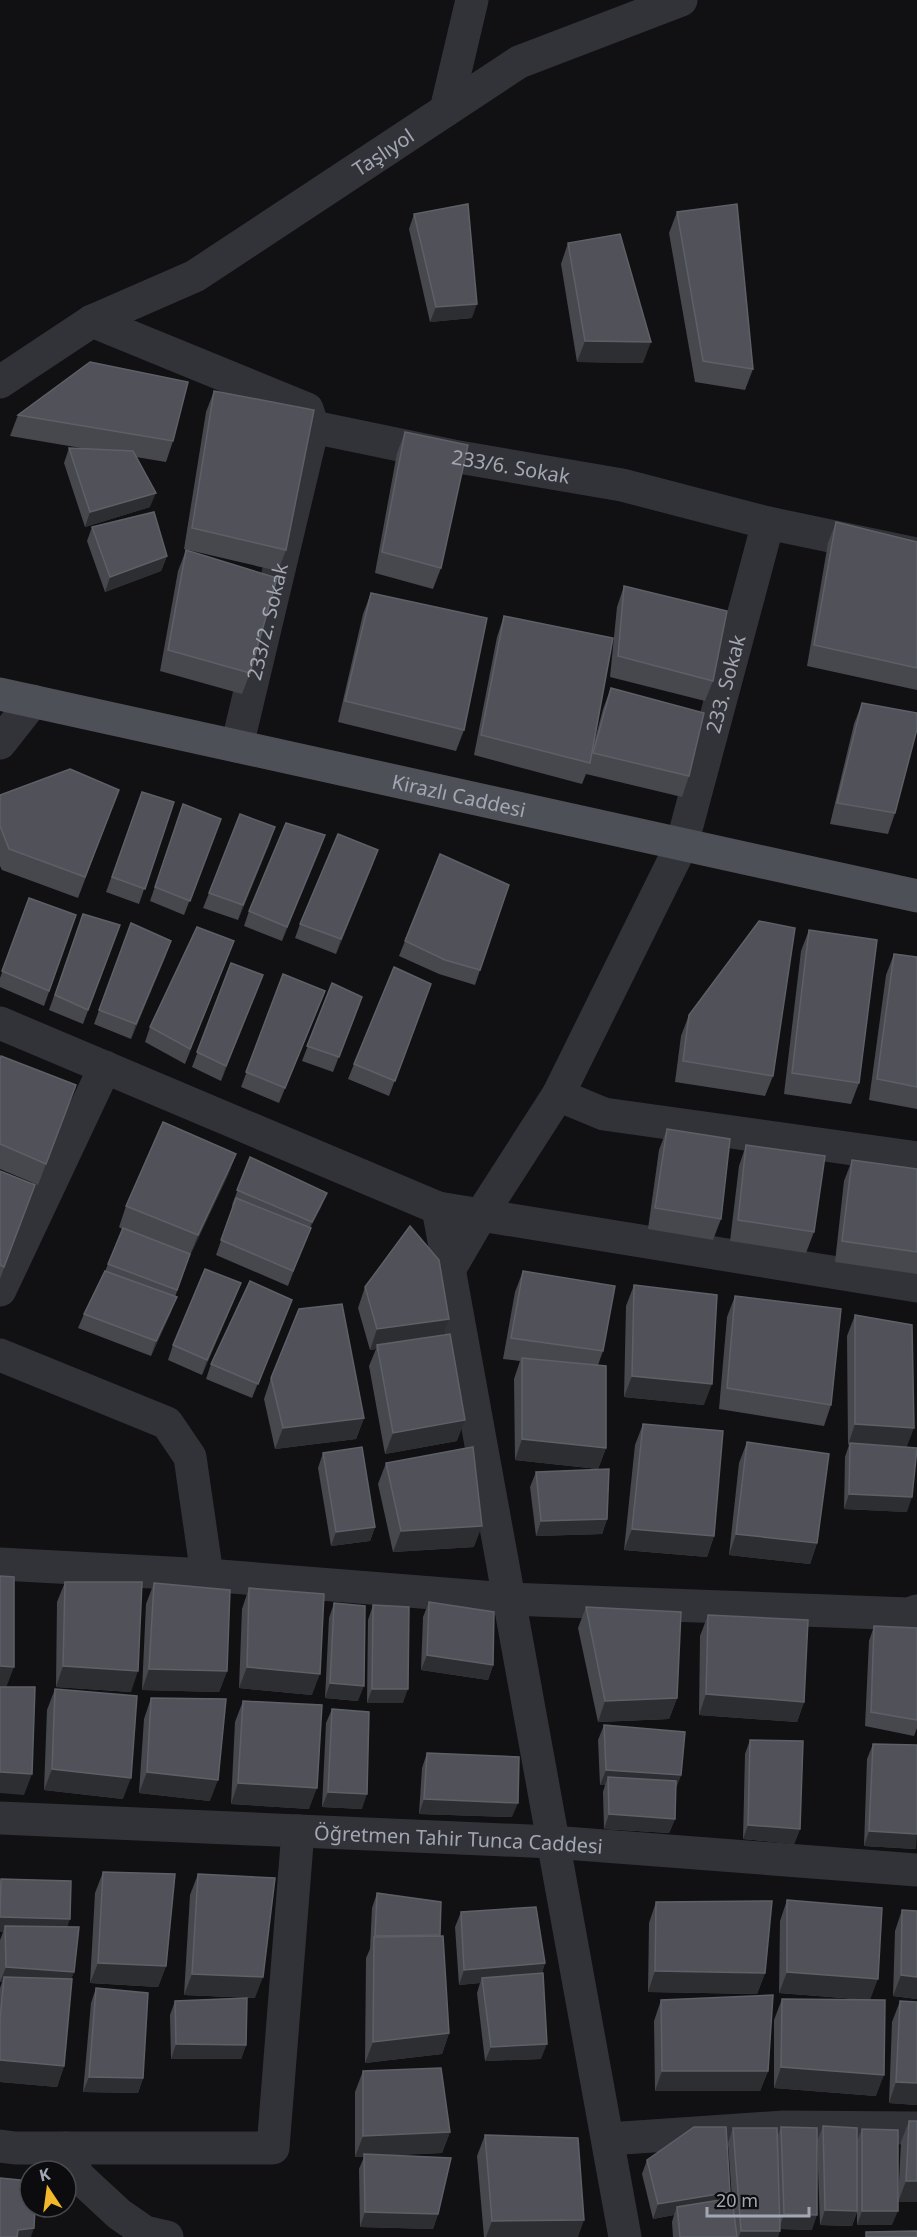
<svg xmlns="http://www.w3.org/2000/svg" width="917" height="2237" font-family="'Noto Sans',sans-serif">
<rect width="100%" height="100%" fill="#111113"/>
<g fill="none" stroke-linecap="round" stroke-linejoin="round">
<g stroke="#323338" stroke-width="33">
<path d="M446 110 472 0"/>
<path id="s1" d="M92 321 307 409 313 427 453 456 622 485 768 523 917 554"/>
<path id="s2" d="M0 382 92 321 195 276 519 62 681 0"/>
<path d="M0 743 33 701"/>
<path id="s3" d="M237 746 313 427"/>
<path d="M0 1023 438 1208 917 1286"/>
<path d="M558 1095 604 1114 917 1158"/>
<path d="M438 1208 625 2237"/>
<path id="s4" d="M449 1270 481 1215 558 1095 682 844 768 523"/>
<path d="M0 1290 105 1067"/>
<path d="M0 1355 167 1423 190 1457 207 1575"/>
<path d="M0 1564 207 1575 508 1599 909 1614 917 1611"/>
<path id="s5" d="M0 1818 552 1842 917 1870"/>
<path d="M608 2139 784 2127 917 2128"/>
<path d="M0 2146 15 2148H273L298 1831"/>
<path d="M66 2148 78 2176 119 2214 145 2232 167 2237"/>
</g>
<path stroke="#4e5057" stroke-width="33" id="s6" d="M0 694 917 896"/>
</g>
<g fill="#47484e">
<path d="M677 212 753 369 745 390 695 382 669 233Z"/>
<path d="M414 214 472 318 430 322 409 229Z"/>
<path d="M568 243 643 363 577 362 561 264Z"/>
<path d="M214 391 286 550 278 571 184 549 206 412Z"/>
<path d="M18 415 173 441 166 462 136 457 150 507 85 527 64 463 69 448 87 449 10 436Z"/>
<path d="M405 432 441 568 433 589 375 573 397 453Z"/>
<path d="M836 522 917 542V690L807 666 828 543Z"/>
<path d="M92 527 167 556 161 571 105 592 87 541Z"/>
<path d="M186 550 250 673 242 694 160 671 178 571Z"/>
<path d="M624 586 713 681 705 701 610 677 617 607Z"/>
<path d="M371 593 464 730 456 751 338 722 363 614Z"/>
<path d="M504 616 593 747 603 709 611 688 689 776 682 797 586 774 582 784 474 755 497 637Z"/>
<path d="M862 703 895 813 888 834 830 824 854 724Z"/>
<path d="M119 790 78 898 2 870 0 866V795Z"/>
<path d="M142 792 174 802 139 904 106 892Z"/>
<path d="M183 804 221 819 184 915 150 901Z"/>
<path d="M325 835 282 941 244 926 249 911Z"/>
<path d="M270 842 238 920 203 908 209 893Z"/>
<path d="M373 864 336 954 295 938 300 924Z"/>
<path d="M29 898 76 915 44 1006 0 987V978Z"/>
<path d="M83 914 120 925 83 1024 49 1010Z"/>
<path d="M131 923 166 955 131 1039 94 1024Z"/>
<path d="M809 930 859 1083 851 1104 784 1094 801 951Z"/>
<path d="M234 941 185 1064 145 1042 150 1027Z"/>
<path d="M405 941 480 970 475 985 439 974 399 956Z"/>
<path d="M894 954 917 957V1109L869 1100 886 975Z"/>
<path d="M231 963 263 975 221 1081 192 1067Z"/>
<path d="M283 974 325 991 279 1103 241 1087Z"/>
<path d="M332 983 362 997 333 1072 302 1061Z"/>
<path d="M431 984 389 1096 348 1079 354 1064Z"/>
<path d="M689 1015 773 1076 765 1096 675 1082 681 1036Z"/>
<path d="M0 1060 76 1085 38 1185 0 1169Z"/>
<path d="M667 1129 721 1219 713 1240 648 1229 659 1150Z"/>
<path d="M746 1145 814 1232 806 1253 730 1241 739 1166Z"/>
<path d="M236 1154 228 1175 190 1255 175 1297 171 1312 151 1356 78 1328 84 1314 104 1274 122 1229 119 1227 126 1206Z"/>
<path d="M250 1157 327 1193 321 1207 310 1228 288 1286 216 1255 233 1206 232 1205Z"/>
<path d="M852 1160 917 1169V1274L835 1262 844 1181Z"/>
<path d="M0 1171 35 1185 0 1279Z"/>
<path d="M523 1271 603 1351 598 1365 606 1448 598 1469 515 1460 514 1379 520 1361 503 1359 515 1292Z"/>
<path d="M241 1283 235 1298 202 1375 168 1360 173 1345Z"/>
<path d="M634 1285 704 1405 624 1397 626 1306Z"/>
<path d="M365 1287 443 1335 457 1441 385 1454 369 1366 376 1349 370 1350 358 1308Z"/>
<path d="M735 1296 831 1405 824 1426 719 1409 727 1317Z"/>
<path d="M292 1300 252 1398 206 1379 211 1364Z"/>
<path d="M855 1315 907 1447V1512L844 1509 845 1457 849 1445H848L847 1336Z"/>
<path d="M271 1378 364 1418 356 1439 275 1449 264 1399Z"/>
<path d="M643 1424 714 1536 707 1557 624 1550 635 1445Z"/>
<path d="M747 1442 817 1543 810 1564 729 1555 739 1463Z"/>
<path d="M323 1453 375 1527 370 1541 331 1546 318 1468Z"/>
<path d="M386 1463 474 1547 393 1552 378 1484Z"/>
<path d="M536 1472 607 1519 602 1534 536 1536 530 1487Z"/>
<path d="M65 1582 131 1692 56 1687 57 1602Z"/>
<path d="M154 1583 227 1671 219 1692 142 1690 146 1604Z"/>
<path d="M249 1588 312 1695 239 1688 242 1609Z"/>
<path d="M429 1602 493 1665 488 1680 421 1670 423 1617Z"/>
<path d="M334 1603 358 1701 325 1698 329 1618Z"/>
<path d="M373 1605 403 1703H367L368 1620Z"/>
<path d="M586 1607 677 1698 669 1719 598 1722 578 1628Z"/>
<path d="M708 1615 804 1702 797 1722 699 1715 700 1636Z"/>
<path d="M874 1626 917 1628V1728L914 1736 865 1726 869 1641Z"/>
<path d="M55 1689 123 1799 44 1790 47 1710Z"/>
<path d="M151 1698 210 1801 139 1793 144 1719Z"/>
<path d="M243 1701 309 1809 231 1804 235 1722Z"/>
<path d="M332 1709 362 1809 322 1807 326 1723Z"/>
<path d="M604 1725 681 1775 676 1788 675 1819 669 1833 604 1829 603 1792 605 1785H600L598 1740Z"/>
<path d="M750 1740 800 1829 794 1844 743 1839 745 1754Z"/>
<path d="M873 1744 916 1849 864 1846 867 1759Z"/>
<path d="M427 1753 512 1817 419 1814 422 1768Z"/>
<path d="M103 1872 166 1966 158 1987 90 1983 95 1893Z"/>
<path d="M198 1874 255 1998 184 1995 190 1895Z"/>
<path d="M1 1879 68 1927 74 1972 71 1979 64 2066 57 2087 0 2082V1988L2 1982H0V1940L3 1932H0V1882Z"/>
<path d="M377 1893 440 1936 449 2033 442 2054 365 2063 366 1958 370 1949 372 1908Z"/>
<path d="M787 1900 870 2000 876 2096 774 2088V2020L782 1999 868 2000 779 1993 780 1921Z"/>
<path d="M656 1902 765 1973 757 1994 648 1992 649 1923Z"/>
<path d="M902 1910 917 1911V1999L893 1996 895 1931Z"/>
<path d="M461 1912 545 1963 542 1973 541 2059 485 2061 477 1993 480 1983 459 1985 455 1927Z"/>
<path d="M96 1988 143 2078 138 2093 83 2092 91 2003Z"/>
<path d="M661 2000 768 2071 760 2091H655L654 2021Z"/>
<path d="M175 2001 246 2045 241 2059H171L170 2015Z"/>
<path d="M900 2001 917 2002V2105L889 2103 892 2022Z"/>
<path d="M363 2071 450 2132 442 2153 390 2155 438 2214 433 2229 360 2227 359 2169 364 2157H355V2092Z"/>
<path d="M909 2121H917V2202H898L901 2142Z"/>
<path d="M823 2126 857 2141 862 2129 892 2225H857V2212L852 2226 820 2225 817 2141Z"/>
<path d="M781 2127 812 2230 780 2229 778 2237H673L672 2222 674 2215 653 2219 642 2174 647 2160 730 2192 728 2198H732L728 2143 733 2128 777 2138Z"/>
<path d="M485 2135 578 2237H484L477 2156Z"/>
</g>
<g fill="#2d2e32">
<path d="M477 304 472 318 430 322 436 307Z"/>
<path d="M585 341 651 342 643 363 577 362Z"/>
<path d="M156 493 150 507 85 527 90 512Z"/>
<path d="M167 556 161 571 105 592 110 577Z"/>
<path d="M275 827 270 842 238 920 243 905Z"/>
<path d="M325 835 320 850 282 941 287 927Z"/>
<path d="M378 850 373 864 336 954 341 939Z"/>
<path d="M171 941 166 955 131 1039 136 1024Z"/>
<path d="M263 975 258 989 221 1081 226 1066Z"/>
<path d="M236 1154 228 1175 190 1256 198 1235Z"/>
<path d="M327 1193 321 1207 306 1236 312 1222Z"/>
<path d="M241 1283 235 1298 202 1375 207 1360Z"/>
<path d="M177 1297 171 1312 151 1356 156 1341Z"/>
<path d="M449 1319 441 1340 377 1345 376 1349 370 1350 377 1329Z"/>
<path d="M632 1376 712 1384 704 1405 624 1397Z"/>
<path d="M364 1418 356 1439 275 1449 283 1428Z"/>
<path d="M465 1420 457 1441 385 1454 393 1433Z"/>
<path d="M855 1424 914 1428 906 1449 850 1443 849 1445H848Z"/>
<path d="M522 1439 606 1448 598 1469 515 1460Z"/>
<path d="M849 1494 912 1497 907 1512 844 1509Z"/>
<path d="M607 1519 602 1534 536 1536 541 1521Z"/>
<path d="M482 1526 474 1547 393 1552 401 1531Z"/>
<path d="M375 1527 370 1541 331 1546 336 1532Z"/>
<path d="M632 1529 714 1536 707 1557 624 1550Z"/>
<path d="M736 1534 817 1543 810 1564 729 1555Z"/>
<path d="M427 1655 493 1665 488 1680 421 1670Z"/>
<path d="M0 1666 14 1667 6 1688 0 1687Z"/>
<path d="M63 1666 138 1671 131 1692 56 1687Z"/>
<path d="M247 1667 320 1674 312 1695 239 1688Z"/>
<path d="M149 1669 227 1671 219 1692 142 1690Z"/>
<path d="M330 1683 364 1686 358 1701 325 1698Z"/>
<path d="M372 1689H408L403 1703H367Z"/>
<path d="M706 1694 804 1702 797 1722 699 1715Z"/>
<path d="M677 1698 669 1719 598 1722 605 1701Z"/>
<path d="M52 1769 131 1778 123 1799 44 1790Z"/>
<path d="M606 1770 681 1775 675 1790 608 1777 605 1785H600Z"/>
<path d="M0 1772 32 1774 24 1795 0 1793Z"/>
<path d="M147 1772 218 1780 210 1801 139 1793Z"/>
<path d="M238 1783 317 1788 309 1809 231 1804Z"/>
<path d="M328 1792 367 1794 362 1809 322 1807Z"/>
<path d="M424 1799 518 1803 512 1817 419 1814Z"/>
<path d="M609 1814 675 1819 669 1833 604 1829Z"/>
<path d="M748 1825 800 1829 794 1844 743 1839Z"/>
<path d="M869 1831 917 1834 916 1849 864 1846Z"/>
<path d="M0 1917 70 1919 65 1934 5 1926 3 1932H0Z"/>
<path d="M440 1935 435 1950 374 1939 375 1936Z"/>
<path d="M98 1963 166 1966 158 1987 90 1983Z"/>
<path d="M545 1963 540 1978H482L480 1983 459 1985 464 1970Z"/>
<path d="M6 1967 74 1972 68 1986 4 1977 2 1982H0Z"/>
<path d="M655 1971 765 1973 757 1994 648 1992Z"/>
<path d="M787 1972 878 1979 870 2000 779 1993Z"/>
<path d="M192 1974 263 1977 255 1998 184 1995Z"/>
<path d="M901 1975 917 1977V1999L893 1996Z"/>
<path d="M449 2033 442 2054 365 2063 373 2042Z"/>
<path d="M176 2044 246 2045 241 2059H171Z"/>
<path d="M547 2044 541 2059 485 2061 491 2047Z"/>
<path d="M0 2060 64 2066 57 2087 0 2082Z"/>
<path d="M781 2067 884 2075 876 2096 774 2088Z"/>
<path d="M662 2071H768L760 2091H655Z"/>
<path d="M89 2077 143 2078 138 2093 83 2092Z"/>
<path d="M896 2082 917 2083V2105L889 2103Z"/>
<path d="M450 2132 442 2153 364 2157V2154V2157H355L363 2136Z"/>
<path d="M906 2181H917V2202H898Z"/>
<path d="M730 2192 725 2206 677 2207 674 2215 653 2219 658 2204Z"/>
<path d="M825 2210 857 2211 852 2226 820 2225Z"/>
<path d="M862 2211H898L892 2225H857Z"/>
<path d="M365 2212 438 2214 433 2229 360 2227Z"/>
<path d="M784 2214 817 2215 812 2230 779 2229Z"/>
<path d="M584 2220 578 2237H486L492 2221Z"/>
<path d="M34 2228 31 2237H15L18 2230Z"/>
<path d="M741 2231H780L778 2237H739Z"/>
</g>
<g fill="#515259" stroke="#5d6067" stroke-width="1.5">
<path d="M468 204 477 304 436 307 414 214Z"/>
<path d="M737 204 753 369 703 361 677 212Z"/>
<path d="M620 234 651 342 585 341 568 243Z"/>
<path d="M90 362 188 382 173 441 18 415Z"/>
<path d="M214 391 314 410 286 550 192 528Z"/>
<path d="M405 432 468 445 441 568 382 552Z"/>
<path d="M69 448 133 451 156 493 90 512Z"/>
<path d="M154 512 167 556 110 577 92 527Z"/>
<path d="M836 522 917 542V668L814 645Z"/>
<path d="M186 550 277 578 250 673 168 650Z"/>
<path d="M624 586 727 611 713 681 618 656Z"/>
<path d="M371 593 487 618 464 730 345 701Z"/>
<path d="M504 616 613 638 590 763 481 735Z"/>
<path d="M611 688 704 713 689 776 593 753Z"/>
<path d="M862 703 917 713V729L895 813 837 803Z"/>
<path d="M70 769 119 790 85 877 9 849 0 826V795Z"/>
<path d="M142 792 174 802 145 889 112 877Z"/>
<path d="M183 804 221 819 190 901 155 887Z"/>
<path d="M240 814 275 827 243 905 209 893Z"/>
<path d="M286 823 325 835 287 927 249 911Z"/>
<path d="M338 834 378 850 341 939 300 924Z"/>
<path d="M440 854 509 885 480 970 445 960 405 941Z"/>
<path d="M29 898 76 915 49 991 2 971Z"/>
<path d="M83 914 120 925 88 1010 55 995Z"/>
<path d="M759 921 795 928 773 1076 683 1061 689 1015Z"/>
<path d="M131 923 171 941 136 1024 99 1010Z"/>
<path d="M197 927 234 941 190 1049 150 1027Z"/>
<path d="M809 930 877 940 859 1083 792 1073Z"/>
<path d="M894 954 917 957V1087L877 1079Z"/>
<path d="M231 963 263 975 226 1066 197 1052Z"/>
<path d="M394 967 431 984 395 1081 354 1064Z"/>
<path d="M283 974 325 991 285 1088 246 1072Z"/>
<path d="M332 983 362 997 339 1057 307 1046Z"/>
<path d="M1 1056 76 1085 46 1164 0 1144V1060Z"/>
<path d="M163 1122 236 1154 198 1235 126 1206Z"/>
<path d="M667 1129 730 1139 721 1219 655 1208Z"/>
<path d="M746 1145 825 1156 814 1232 738 1220Z"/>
<path d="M250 1157 327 1193 312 1222 237 1190Z"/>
<path d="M852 1160 917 1169V1252L842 1241Z"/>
<path d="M0 1171 35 1185 4 1267 0 1265Z"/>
<path d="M236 1198 311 1228 293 1271 221 1240Z"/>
<path d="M410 1226 439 1260 449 1319 377 1329 365 1287Z"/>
<path d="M123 1228 190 1254 177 1290 108 1264Z"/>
<path d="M205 1269 241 1283 207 1360 173 1345Z"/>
<path d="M105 1271 177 1297 156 1341 84 1314Z"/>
<path d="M523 1271 615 1286 603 1351 511 1338Z"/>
<path d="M250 1281 292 1300 258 1384 211 1364Z"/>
<path d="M634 1285 717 1295 712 1384 632 1376Z"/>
<path d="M735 1296 841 1309 831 1405 727 1388Z"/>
<path d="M342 1304 364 1418 283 1428 271 1378 299 1309Z"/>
<path d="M855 1315 912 1325 914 1428 855 1424Z"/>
<path d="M450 1334 465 1420 393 1433 377 1345Z"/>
<path d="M522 1358 606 1366V1448L522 1439Z"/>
<path d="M643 1424 723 1431 714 1536 632 1529Z"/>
<path d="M747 1442 829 1454 817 1543 736 1534Z"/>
<path d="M850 1443 917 1448 912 1497 849 1494Z"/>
<path d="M362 1447 375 1527 336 1532 323 1453Z"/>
<path d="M473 1447 482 1526 401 1531 386 1463Z"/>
<path d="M609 1469 607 1519 541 1521 536 1472Z"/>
<path d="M0 1576 14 1577V1667L0 1666Z"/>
<path d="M65 1582H142L138 1671 63 1666Z"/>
<path d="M154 1583 230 1590 227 1671 149 1669Z"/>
<path d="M249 1588 324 1594 320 1674 247 1667Z"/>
<path d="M429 1602 494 1612 493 1665 427 1655Z"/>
<path d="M334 1603 365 1606 364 1686 330 1683Z"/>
<path d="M373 1605 409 1607 408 1689H372Z"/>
<path d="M586 1607 681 1612 677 1698 605 1701Z"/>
<path d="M708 1615 808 1620 804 1702 706 1694Z"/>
<path d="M874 1626 917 1628V1720L871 1712Z"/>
<path d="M0 1687H35L32 1774 0 1772Z"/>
<path d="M55 1689 137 1696 131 1778 52 1769Z"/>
<path d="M151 1698 226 1699 218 1780 147 1772Z"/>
<path d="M243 1701 322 1705 317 1788 238 1783Z"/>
<path d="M332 1709 369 1712 367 1794 328 1792Z"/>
<path d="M604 1725 685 1732 681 1775 606 1770Z"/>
<path d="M750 1740 803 1741 800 1829 748 1825Z"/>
<path d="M873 1744 917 1745V1834L869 1831Z"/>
<path d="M427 1753 519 1757 518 1803 424 1799Z"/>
<path d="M608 1777 676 1781 675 1819 609 1814Z"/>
<path d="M103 1872 175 1874 166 1966 98 1963Z"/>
<path d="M198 1874 275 1878 263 1977 192 1974Z"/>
<path d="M1 1879 71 1881 70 1919 0 1917Z"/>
<path d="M377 1893 441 1902 440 1935 375 1936Z"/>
<path d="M787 1900 882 1908 878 1979 787 1972Z"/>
<path d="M772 1901 765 1973 655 1971 656 1902Z"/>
<path d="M536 1907 545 1963 464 1970 461 1912Z"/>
<path d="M902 1910 917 1911V1977L901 1975Z"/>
<path d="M5 1926 79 1927 74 1972 6 1967Z"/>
<path d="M443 1936 449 2033 373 2042 374 1937Z"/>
<path d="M543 1973 547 2044 491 2047 482 1978Z"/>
<path d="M4 1977 72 1979 64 2066 0 2060V2019Z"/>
<path d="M96 1988 148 1993 143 2078 89 2077Z"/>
<path d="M773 1995 768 2071H662L661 2000Z"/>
<path d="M247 1998 246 2045 176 2044 175 2001Z"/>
<path d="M782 1999 885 2000 884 2075 781 2067Z"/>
<path d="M900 2001 917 2002V2083L896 2082Z"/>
<path d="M441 2068 450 2132 363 2136V2071Z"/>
<path d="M909 2121H917V2181H906Z"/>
<path d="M823 2126 857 2128V2211L825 2210Z"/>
<path d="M694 2127H726L730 2192 658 2204 647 2160Z"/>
<path d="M781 2127 817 2128V2215L784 2214Z"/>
<path d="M733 2128H777L780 2231H741Z"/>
<path d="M862 2129 898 2130V2211H862Z"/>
<path d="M485 2135 578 2138 584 2220 492 2221Z"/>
<path d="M364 2154 451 2158 438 2214 365 2212Z"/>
<path d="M0 2178 30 2181V2207H35L34 2228 18 2230 17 2237H0Z"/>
<path d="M732 2198 737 2237H680L677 2207Z"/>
<path d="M917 2231V2237H866V2232Z"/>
</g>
<g text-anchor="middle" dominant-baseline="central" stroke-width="6" stroke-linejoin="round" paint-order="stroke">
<g font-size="20" fill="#a2a7b3" stroke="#0c0c0e">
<text stroke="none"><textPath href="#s2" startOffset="448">Taşlıyol</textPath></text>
<text stroke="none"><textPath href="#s1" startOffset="453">233/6. Sokak</textPath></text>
<text stroke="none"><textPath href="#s3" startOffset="128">233/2. Sokak</textPath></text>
<text stroke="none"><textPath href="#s4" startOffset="652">233. Sokak</textPath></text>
<text stroke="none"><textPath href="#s6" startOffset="470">Kirazlı Caddesi</textPath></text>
<text stroke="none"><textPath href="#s5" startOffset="459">Öğretmen Tahir Tunca Caddesi</textPath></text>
</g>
</g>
<g transform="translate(48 2189) rotate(347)"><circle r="28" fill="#0c0c0e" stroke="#484a50" stroke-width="1.5"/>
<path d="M0-4.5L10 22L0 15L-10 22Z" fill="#f1b82b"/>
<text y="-9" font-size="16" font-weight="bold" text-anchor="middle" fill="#a2a7b3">K</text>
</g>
<path d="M707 2207v9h102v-9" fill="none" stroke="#a2a7b3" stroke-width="3"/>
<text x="716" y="2207" font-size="18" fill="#a2a7b3" stroke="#0c0c0e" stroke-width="4.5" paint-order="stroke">20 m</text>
</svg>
